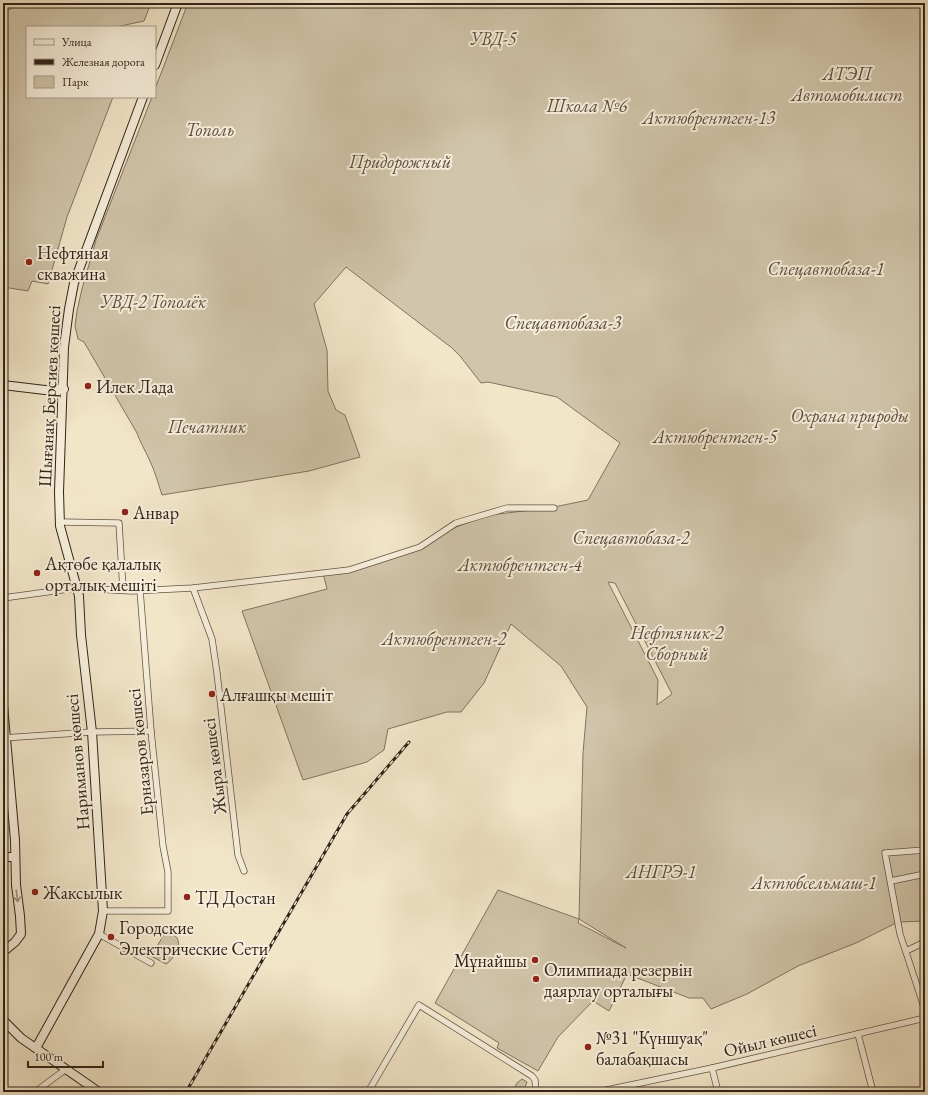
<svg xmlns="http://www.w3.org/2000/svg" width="928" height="1095" font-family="'EB Garamond',serif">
<rect width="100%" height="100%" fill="#f2e6c9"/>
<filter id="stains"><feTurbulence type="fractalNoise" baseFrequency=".005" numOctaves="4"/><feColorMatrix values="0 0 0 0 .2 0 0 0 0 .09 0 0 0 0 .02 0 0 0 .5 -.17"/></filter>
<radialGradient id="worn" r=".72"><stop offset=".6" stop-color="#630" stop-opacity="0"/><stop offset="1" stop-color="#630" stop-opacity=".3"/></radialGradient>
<g fill="#d1c5ab" stroke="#817462" fill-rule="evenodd">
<path d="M30 3H151L144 21 116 27H27V97H113L67 217 48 284 32 281 28 291 3 287V14L13 7Z"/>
<path d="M188 3H925V921L898 922 856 943 798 966 747 994 711 1009 703 998H689L627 974 609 1011 593 1001 558 1037 538 1071 497 1048 499 1043 435 1003 498 890 579 919 583 753 587 707 561 666 511 624 484 683 461 712H447L388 729 384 750 367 762 303 780 242 611 327 589 323 573 349 570 417 547 456 527 490 515 549 508 588 500 620 443 557 397 488 382 481 383 460 356 452 348 346 267 314 304 327 350 328 391 336 410 345 415 360 457 309 471 162 495C158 483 155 471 149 459 145 450 140 442 137 433L84 342 78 339 75 326 77 311 82 289 96 240 152 97H155V89ZM608 582 615 583 672 694 657 705 658 680ZM579 919 626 948 578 923Z"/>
<path d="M165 933C168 934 175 934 177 938 182 946 173 960 166 964L151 956Z"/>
<path d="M522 1079 527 1082 523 1092H512L517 1083Z"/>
</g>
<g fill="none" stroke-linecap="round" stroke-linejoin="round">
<g stroke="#615445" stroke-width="7">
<g id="street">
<path d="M60 522 119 523 123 590"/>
<path d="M193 588 212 639 217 673 238 855 244 871"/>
<path d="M3 598 76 588 132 591 193 588 349 570 420 547 456 523 507 508H554"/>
<path d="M3 738 92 732 151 731"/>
<path d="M925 850 885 853 900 934 925 1010"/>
<path d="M891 881 925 874"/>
<path d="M103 911H168V872L163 846 151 731 140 590"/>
<path d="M99 934 151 963"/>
<path d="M906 951 925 942"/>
<path d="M858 1034 873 1092"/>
<path d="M712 1068 718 1092"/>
<path d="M35 1092 66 1069"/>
<path d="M368 1092 419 1005 532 1076 535 1080 536 1092"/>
<path d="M597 1092 712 1068 925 1018"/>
</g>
</g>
<g stroke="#312319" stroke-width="10">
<g id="secondary">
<path d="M155 65 178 3"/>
<path d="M3 385 45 390 64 389"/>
<path d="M3 705 15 840 16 885 20 916 21 934 15 942 3 952"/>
<path d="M3 857H15"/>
<path d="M3 1020 21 1038 99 1092"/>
<path d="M36 1048 99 934 103 911 92 732 81 635 79 596 60 526 59 492 64 347 69 309 74 283 143 97"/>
</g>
</g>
<use href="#street" stroke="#f7efdc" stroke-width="5.5"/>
<use href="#secondary" stroke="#f7efdc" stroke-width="8"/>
<g stroke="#312319" stroke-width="3">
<path id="rail" d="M186 1092 347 814 409 742"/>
</g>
<use href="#rail" stroke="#f7efdc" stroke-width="1.5" stroke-dasharray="4.5" stroke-linecap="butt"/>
</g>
<defs><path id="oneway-shaft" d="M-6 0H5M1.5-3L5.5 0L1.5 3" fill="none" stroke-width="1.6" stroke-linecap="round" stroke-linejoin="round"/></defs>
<use stroke="#9e9384" href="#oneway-shaft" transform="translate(17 896) rotate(82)"/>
<g fill="#8f2418" stroke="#f7efdc" stroke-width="1.5">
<circle cx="29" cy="262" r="4"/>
<circle cx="88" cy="386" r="4"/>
<circle cx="125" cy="512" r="4"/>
<circle cx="37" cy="573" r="4"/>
<circle cx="212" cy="694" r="4"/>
<circle cx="35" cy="892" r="4"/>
<circle cx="187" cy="897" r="4"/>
<circle cx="111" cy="937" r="4"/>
<circle cx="535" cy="960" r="4"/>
<circle cx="536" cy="979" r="4"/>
<circle cx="588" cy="1047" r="4"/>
</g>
<g text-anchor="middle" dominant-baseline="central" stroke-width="4" stroke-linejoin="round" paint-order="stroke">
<g font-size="18" font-style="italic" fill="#594c3e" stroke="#f7efdc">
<text x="493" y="38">УВД-5</text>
<text x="847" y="73">АТЭП<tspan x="847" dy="21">Автомобилист</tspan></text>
<text x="587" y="105">Школа №6</text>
<text x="709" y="117">Актюбрентген-13</text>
<text x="210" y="129">Тополь</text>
<text x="400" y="161">Придорожный</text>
<text x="826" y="268">Спецавтобаза-1</text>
<text x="153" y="301">УВД-2 Тополёк</text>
<text x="563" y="322">Спецавтобаза-3</text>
<text x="850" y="415">Охрана природы</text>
<text x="207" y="426">Печатник</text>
<text x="715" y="436">Актюбрентген-5</text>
<text x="631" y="537">Спецавтобаза-2</text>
<text x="520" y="564">Актюбрентген-4</text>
<text x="677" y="632">Нефтяник-2<tspan x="677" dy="21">Сборный</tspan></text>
<text x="444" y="638">Актюбрентген-2</text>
<text x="661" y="871">АНГРЭ-1</text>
<text x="814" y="882">Актюбсельмаш-1</text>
</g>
<g font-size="18" fill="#312319" stroke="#f7efdc" text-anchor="start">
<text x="37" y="252">Нефтяная<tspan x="37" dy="21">скважина</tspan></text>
<text x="96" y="386">Илек Лада</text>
<text x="133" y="512">Анвар</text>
<text x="45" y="563">Ақтөбе қалалық<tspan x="45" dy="21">орталық мешіті</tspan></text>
<text x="220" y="694">Алғашқы мешіт</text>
<text x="43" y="892">Жаксылык</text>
<text x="195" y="897">ТД Достан</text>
<text x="119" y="927">Городские<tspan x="119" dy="21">Электрические Сети</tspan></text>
<text x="527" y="960" text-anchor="end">Мұнайшы</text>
<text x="544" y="969">Олимпиада резервін<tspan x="544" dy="21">даярлау орталығы</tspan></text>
<text x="596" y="1037">№31 "Күншуақ"<tspan x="596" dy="21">балабақшасы</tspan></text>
</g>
<g font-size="18" fill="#312319" stroke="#f7efdc">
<text transform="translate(49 396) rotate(-87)">Шығанақ Берсиев көшесі</text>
<text transform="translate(140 752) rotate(-96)">Ерназаров көшесі</text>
<text transform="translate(77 762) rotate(-95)">Нариманов көшесі</text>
<text transform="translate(214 766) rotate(-97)">Жыра көшесі</text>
<text transform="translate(770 1040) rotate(-13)">Ойыл көшесі</text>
</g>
</g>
<rect width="928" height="1095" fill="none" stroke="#f2e6c9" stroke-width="16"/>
<rect x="4" y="4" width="920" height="1087" fill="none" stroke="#312319" stroke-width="2"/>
<rect x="8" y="8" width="912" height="1079" fill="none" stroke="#312319"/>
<rect x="26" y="26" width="130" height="72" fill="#f7efdc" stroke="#a89d8e"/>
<rect x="34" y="39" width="20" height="6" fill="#f7efdc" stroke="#a89d8e"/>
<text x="62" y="46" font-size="12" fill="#312319">Улица</text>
<rect x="34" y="59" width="20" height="6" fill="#312319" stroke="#a89d8e"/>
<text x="62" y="66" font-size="12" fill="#312319">Железная дорога</text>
<rect x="34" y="76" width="20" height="12" fill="#d1c5ab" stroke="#a89d8e"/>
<text x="62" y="86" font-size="12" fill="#312319">Парк</text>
<path d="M28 1061v6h75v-6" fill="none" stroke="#312319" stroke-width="2"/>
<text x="34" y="1061" font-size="12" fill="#312319" stroke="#f7efdc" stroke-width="3" paint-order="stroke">100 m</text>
<rect width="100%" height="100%" filter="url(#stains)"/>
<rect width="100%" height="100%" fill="url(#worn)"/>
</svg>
